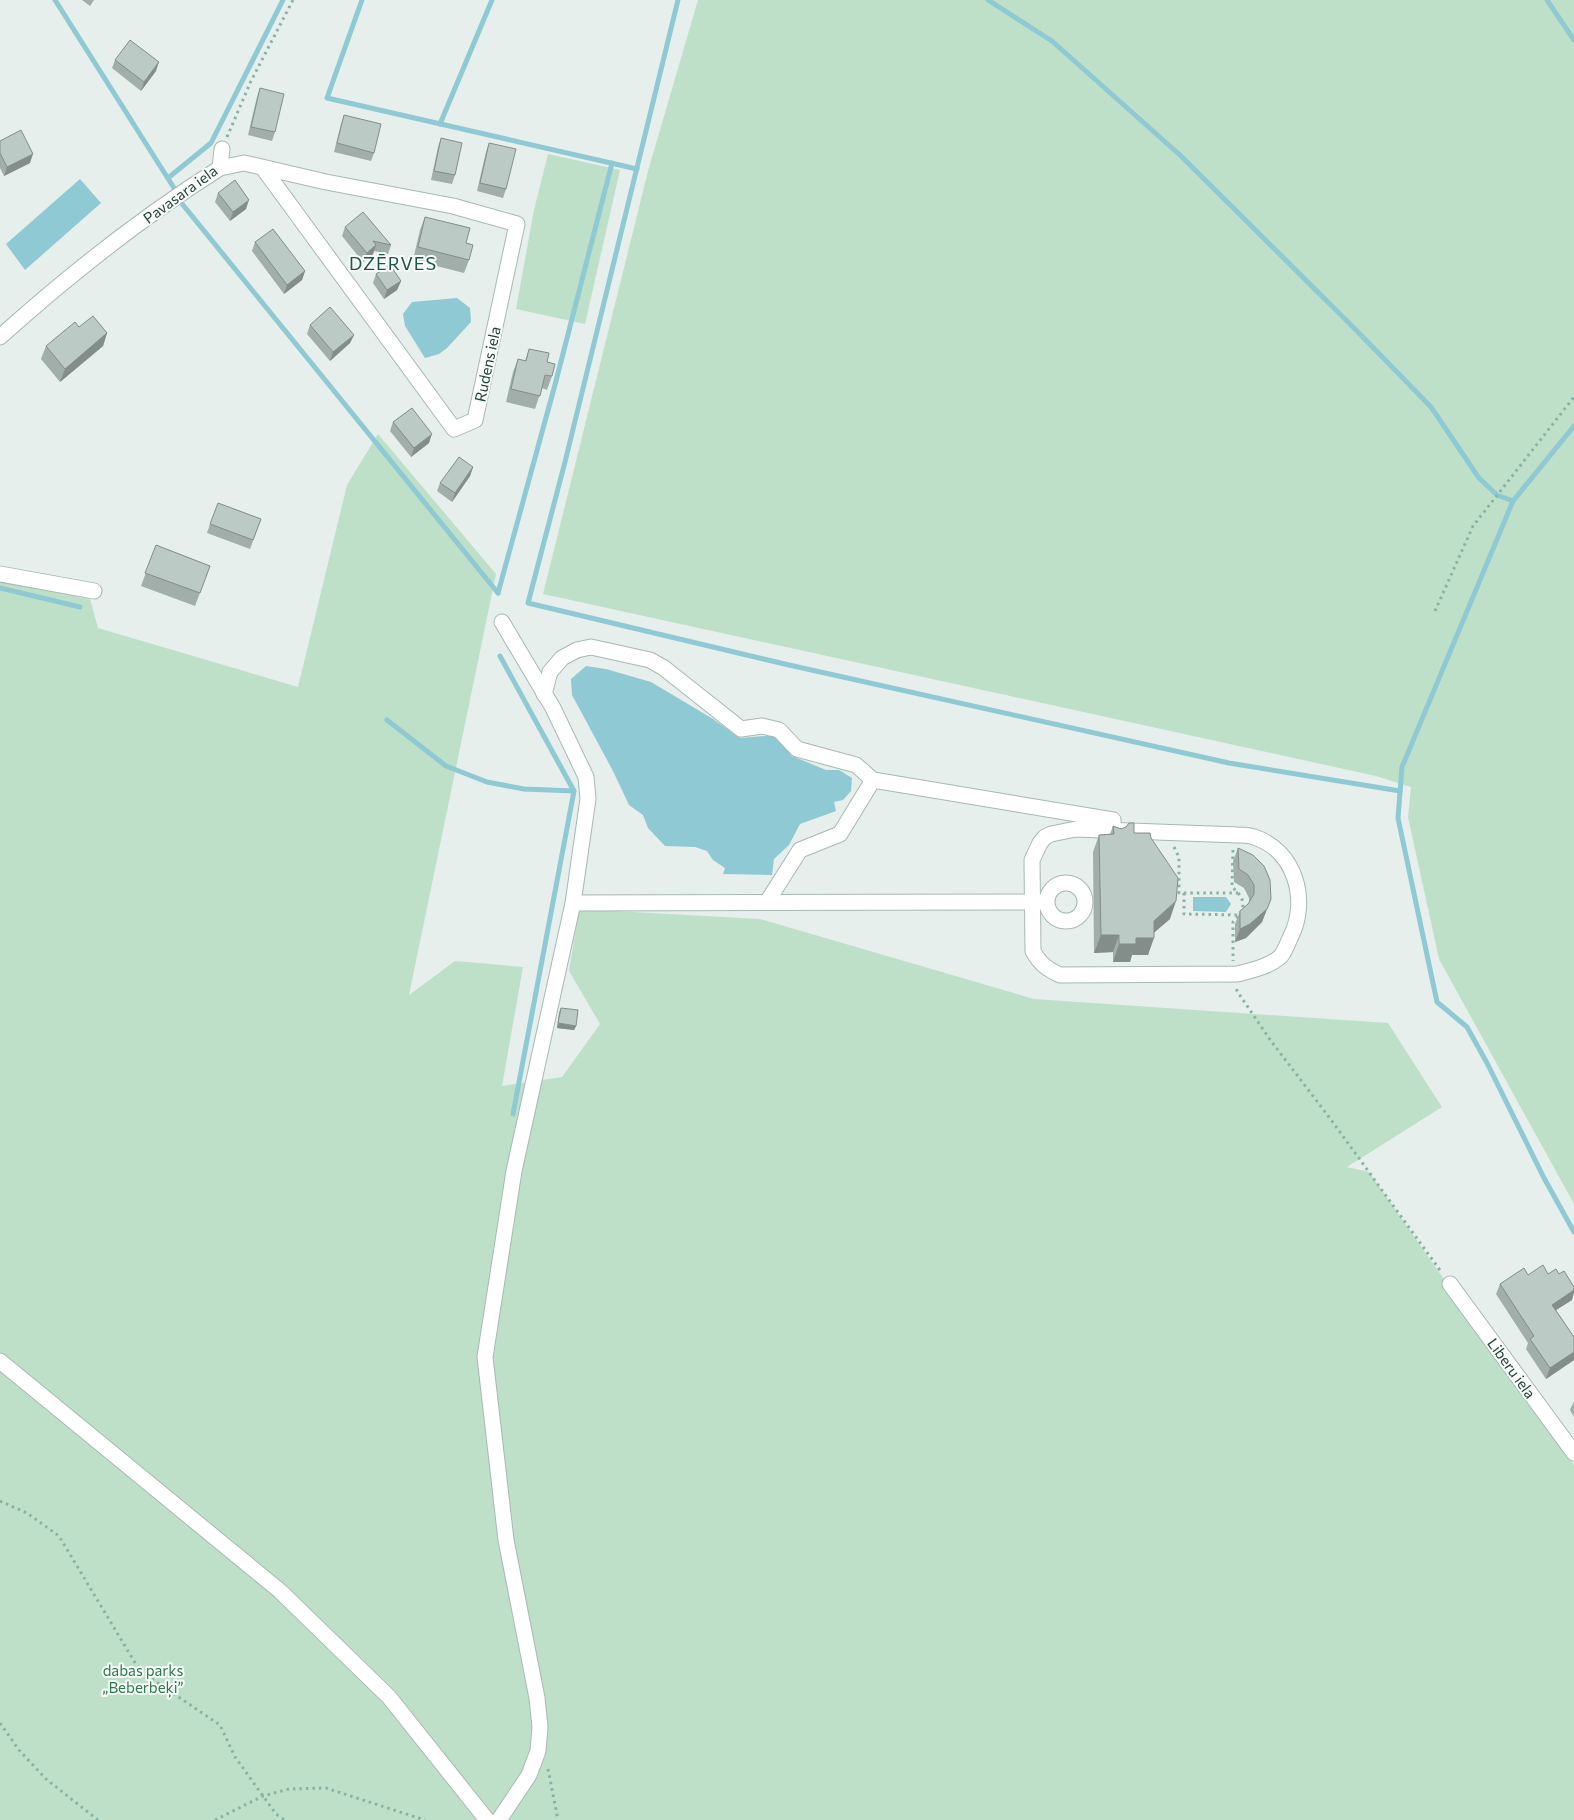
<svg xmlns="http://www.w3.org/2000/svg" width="1574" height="1820" font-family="Commissioner,sans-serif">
<rect width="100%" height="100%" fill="#e6efeb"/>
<g fill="#bfe0c8">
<path d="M698 0H1574V1204L1439 959 1408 817 1411 787 1376 776 543 594 648 171Z"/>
<path d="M548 154 620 170 585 324 516 309 534 210Z"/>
<path d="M378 434 496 574 409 995 455 961 523 967 502 1086 562 1077 600 1024 569 971 579 909 760 919 1034 999 1388 1023 1442 1107 1347 1167 1369 1172 1574 1465V1820H0V581L90 599 98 628 298 687 347 485Z"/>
</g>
<g fill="#8ec9d4">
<path d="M80 179 101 203 25 270 6 244Z"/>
<path d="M457 298 470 308 471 322 447 348 439 354 425 358 405 326 403 314 412 302Z"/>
<path d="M586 666 606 669 651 682 713 719 740 738 776 735 792 756 826 770H839L852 778 851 791 843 800 834 802 836 811 800 824 789 845 774 859 772 875 723 874 725 868 713 860 707 851 695 847 665 846 648 828 643 815 629 805 613 771 572 695 571 679Z"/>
<path d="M1193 897H1226L1231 904 1226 912 1193 911Z"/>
</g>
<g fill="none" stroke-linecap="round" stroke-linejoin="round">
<g stroke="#8ec9d4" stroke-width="5">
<path d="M55 0 174 188"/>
<path d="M362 0 327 98 637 169"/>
<path d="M678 0 565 462 528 603 789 665 1229 763 1400 791"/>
<path d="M988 0 1052 41 1181 156 1355 329 1431 407 1479 478 1497 495 1513 501"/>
<path d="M1547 0 1574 40"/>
<path d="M440 124 492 0"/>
<path d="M168 178 211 143 283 0"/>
<path d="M179 200 498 593"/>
<path d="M1574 426 1513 501 1402 767 1398 818 1437 1002 1467 1027 1487 1063 1544 1178 1574 1232"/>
<path d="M0 588 80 607"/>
<path d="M498 593 556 381 612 163"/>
<path d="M500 656 574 791 513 1114"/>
<path d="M387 720 446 766 487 782 524 789 574 791"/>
</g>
<g stroke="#a8b8b2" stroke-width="17">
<g id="minor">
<path d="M220 168 244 163 326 182 453 206 517 224 475 420 454 429 263 168"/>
<path d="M0 337C68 276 142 217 220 168L222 149"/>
<path d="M0 574 94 591"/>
<path d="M544 694 550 672 562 658 577 650 591 647 650 660 664 668 741 729 762 726 779 730 797 749 856 765 873 780"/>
<path d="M1076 829 1238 835C1243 835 1249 835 1254 837 1295 850 1309 900 1291 936 1288 942 1285 952 1280 957 1268 967 1252 970 1237 974L1060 975C1047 969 1040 964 1033 951L1032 860 1040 843 1045 837 1051 834Z"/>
<circle cx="1066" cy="902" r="19"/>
<path d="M767 902 800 850 840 834 873 780 1113 820 1114 837"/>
<path d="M573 903 1046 902"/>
<path d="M1450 1284 1574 1453"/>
<path d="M0 1361 280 1591 389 1697 487 1820"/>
<path d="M499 1820 529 1775 538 1751 540 1727 537 1698 506 1540 485 1357 514 1171 573 903 588 799 586 777 553 708 502 622"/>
</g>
</g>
<g stroke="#86b3a5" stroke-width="3" stroke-dasharray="2.5 4" stroke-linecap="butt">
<path d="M227 137 251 81 293 0"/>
<path d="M1435 611 1473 526 1574 397"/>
<path d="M1174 847 1179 857V893H1238"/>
<path d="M1233 850 1232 887C1247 900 1246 909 1233 922V961"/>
<path d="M1184 893V914L1239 915"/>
<path d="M1237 989V991L1271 1041 1329 1117 1442 1273"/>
<path d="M0 1501 27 1513 59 1536 140 1671 220 1725 235 1757 276 1814 285 1820"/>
<path d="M0 1723 19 1750 46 1779 98 1820"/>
<path d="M548 1769 558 1820"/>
<path d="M215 1820 263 1796 289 1789 326 1788 425 1820"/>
</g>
<use href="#minor" stroke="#fff" stroke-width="15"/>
</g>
<g fill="#a1aea9">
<path d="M82 0H94L90 6Z"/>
<path d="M115 60 156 71 141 91 112 68Z"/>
<path d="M260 88 275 132 272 141 248 135 257 97Z"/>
<path d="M344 115 374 153 371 161 334 152 341 124Z"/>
<path d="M441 138 455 175 452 184 431 180 438 147Z"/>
<path d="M0 141 30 163 4 176 0 168Z"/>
<path d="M489 143 506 189 503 198 477 191 486 152Z"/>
<path d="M218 193 246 209 230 221 215 202Z"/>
<path d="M425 217 466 243 469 260 464 273 413 260 420 230Z"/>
<path d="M345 227 391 245 388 254 374 251 373 254 363 262 342 236Z"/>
<path d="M255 242 305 271 302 280 284 294 252 251Z"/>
<path d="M376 274 401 281 397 290 384 299 373 283Z"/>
<path d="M310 325 354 335 350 343 330 361 307 334Z"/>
<path d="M79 327 107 333 103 346 60 382 41 359 46 346Z"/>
<path d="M529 349 552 376 547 390 542 388 535 409 506 402 513 372 518 359 525 361Z"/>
<path d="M393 422 429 443 411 457 390 431Z"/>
<path d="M473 467 470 476 452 502 437 491 440 483Z"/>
<path d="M261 519 250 549 207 533 210 524Z"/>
<path d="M156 545 210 566 195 606 141 586Z"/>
<path d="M1113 826 1151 838 1170 919 1154 932 1148 955H1132L1130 962H1113V952L1094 953 1093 852 1099 835 1110 834Z"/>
<path d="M1238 848 1271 899 1262 922 1246 938 1235 942V924L1240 911 1248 904 1249 902V898L1244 888 1234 882 1233 861Z"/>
<path d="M561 1008 576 1026 574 1030 557 1028 559 1012Z"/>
<path d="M1528 1275 1572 1300 1556 1310 1574 1337V1360L1546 1379 1526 1349 1528 1343 1496 1294 1500 1284Z"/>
<path d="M1574 1401V1417L1570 1410Z"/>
</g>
<g fill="#838d89">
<path d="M159 62 156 71 141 91 144 82Z"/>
<path d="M33 154 30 163 4 176 7 167Z"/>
<path d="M249 200 246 209 230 221 233 212Z"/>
<path d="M376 245 373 254 363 262 367 253Z"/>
<path d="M305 271 302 280 284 294 287 285Z"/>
<path d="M401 281 397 290 384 299 387 290Z"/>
<path d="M107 333 103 346 60 382 65 369Z"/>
<path d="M354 335 350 343 330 361 333 352Z"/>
<path d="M432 434 429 443 411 457 414 448Z"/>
<path d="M473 467 470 476 452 502 455 493Z"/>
<path d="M1176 901 1170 919 1148 938H1154L1148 955H1132L1130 962H1113L1119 944 1136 938 1154 921Z"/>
<path d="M1267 909 1262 922 1246 938 1235 942 1240 929Z"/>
<path d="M1101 935H1119L1113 952 1094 953Z"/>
<path d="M558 1023 576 1026 574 1030 557 1028Z"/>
<path d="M1574 1290V1293L1572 1300 1548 1315 1552 1305Z"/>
<path d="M1574 1352V1360L1546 1379 1550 1368Z"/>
</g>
<g fill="#bbcac4" stroke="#838d89">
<path d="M130 40 159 62 144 82 115 60Z"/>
<path d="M260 88 284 94 275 132 251 127Z"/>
<path d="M344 115 381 124 374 153 337 143Z"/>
<path d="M21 130 33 154 7 167 0 153V141Z"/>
<path d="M441 138 462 143 455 175 434 171Z"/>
<path d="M489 143 516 149 506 189 480 183Z"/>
<path d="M235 180 249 200 233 212 218 193Z"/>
<path d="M363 212 391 245 373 241 376 245 367 253 345 227Z"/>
<path d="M425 217 470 228 466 243 473 245 469 260 418 247Z"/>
<path d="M273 229 305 271 287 285 255 242Z"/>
<path d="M390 265 401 281 387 290 376 274Z"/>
<path d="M330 307 354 335 333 352 310 325Z"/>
<path d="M93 316 107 333 65 369 46 346 75 322 79 327Z"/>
<path d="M529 349 549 353 547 362 555 364 552 376 545 375 540 396 511 389 518 359 526 361Z"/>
<path d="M412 408 432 434 414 448 393 422Z"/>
<path d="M459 457 473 467 455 493 440 483Z"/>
<path d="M218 503 261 519 253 540 210 524Z"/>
<path d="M156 545 210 566 200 593 145 573Z"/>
<path d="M1129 823H1134V833H1150L1151 838 1178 878 1176 901 1154 921V938H1136V944H1119V935H1101L1099 835 1114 834 1113 826 1121 829 1126 827Z"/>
<path d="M1238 848 1253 855 1264 866 1270 880 1271 899 1267 909 1250 924 1240 929V911L1248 904 1254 894V885L1248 875 1239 869Z"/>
<path d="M561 1008 578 1010 576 1026 558 1023Z"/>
<path d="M1543 1265 1548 1274 1556 1269 1559 1274 1564 1271 1574 1287V1290L1552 1305 1574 1337V1352L1550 1368 1530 1339 1534 1336 1500 1284 1524 1268 1528 1275Z"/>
</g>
<g text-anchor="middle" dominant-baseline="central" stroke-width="4" stroke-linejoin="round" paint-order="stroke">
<g font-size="15" fill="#24423a" stroke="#f7fbf9">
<text transform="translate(180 194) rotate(-36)">Pavasara iela</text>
<text transform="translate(487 364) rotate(-78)">Rudens iela</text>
<text transform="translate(1512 1368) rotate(54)">Liberu iela</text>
</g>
<g font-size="15" fill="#2d7a4b" stroke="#f7fbf9">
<text x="143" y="1670">dabas parks<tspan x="143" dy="17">„Beberbeķi”</tspan></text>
</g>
<g font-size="18" letter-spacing="1" fill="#1f5548" stroke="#f7fbf9">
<text x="393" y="263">DZĒRVES</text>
</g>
</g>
</svg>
